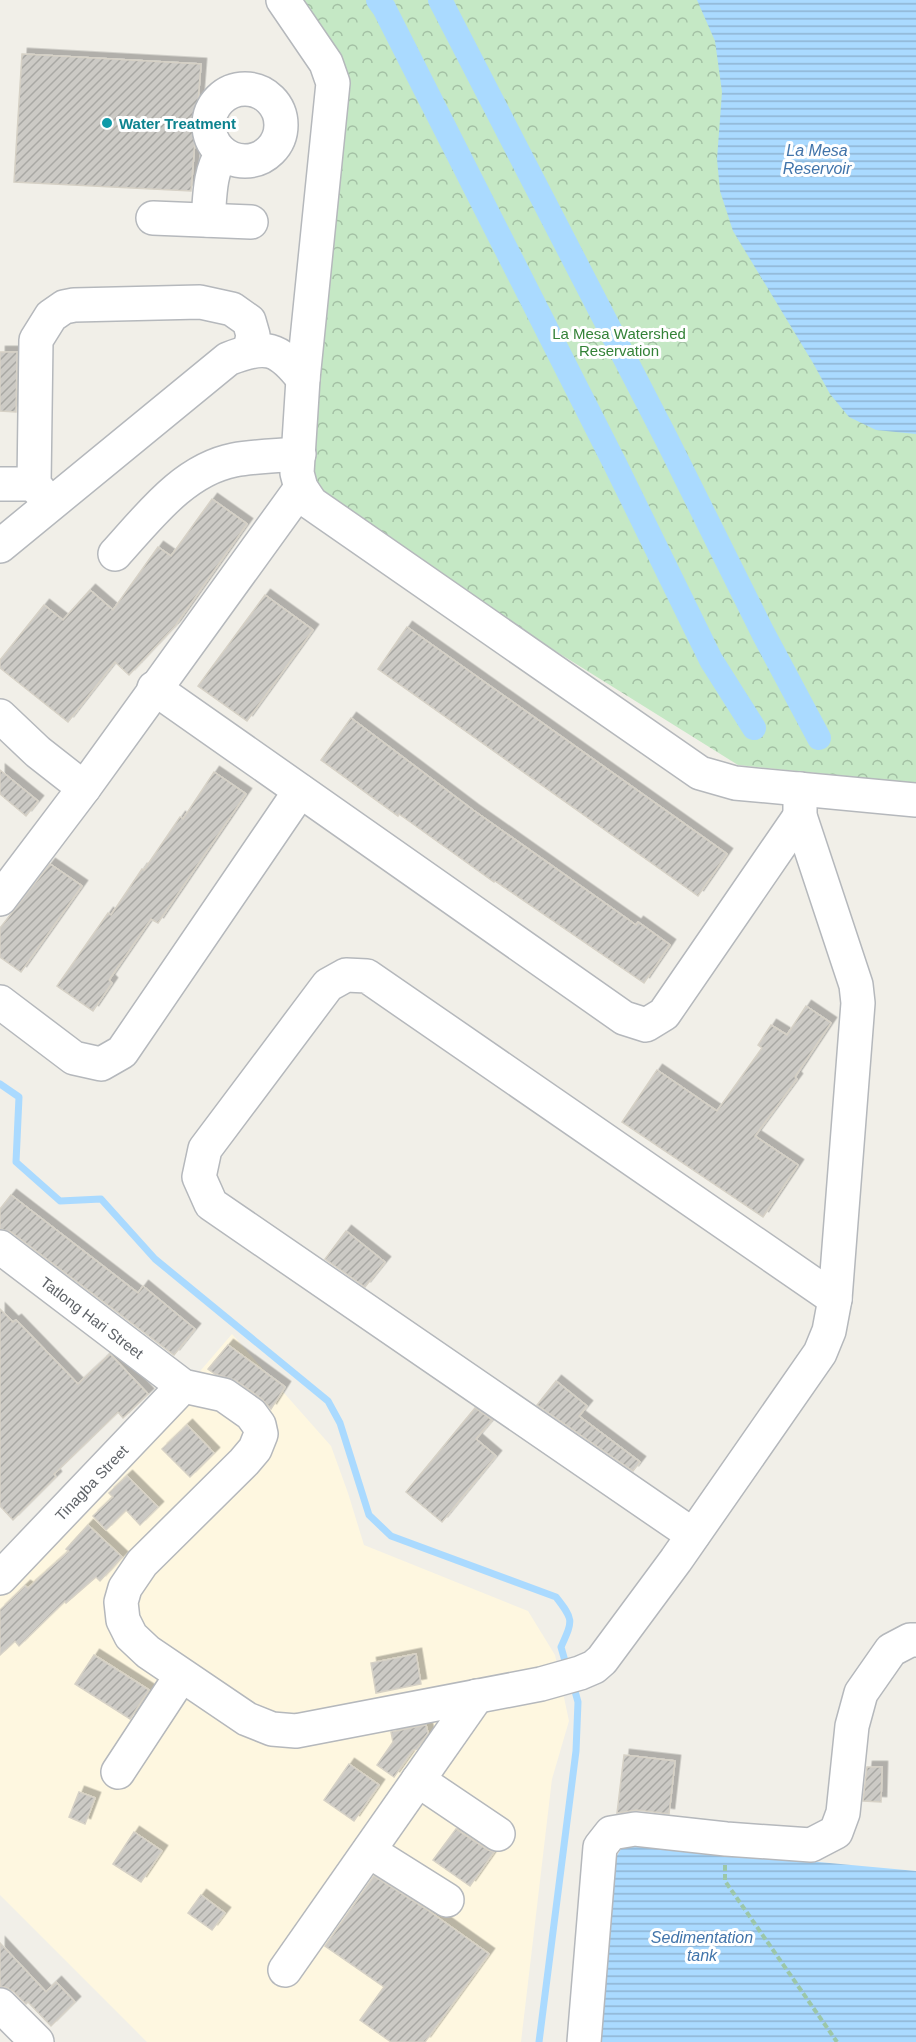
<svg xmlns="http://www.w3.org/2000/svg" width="916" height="2042" font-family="Arial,sans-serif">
<defs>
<pattern id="park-crowns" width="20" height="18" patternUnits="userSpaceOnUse" patternTransform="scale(1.5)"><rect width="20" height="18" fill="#c5e8c5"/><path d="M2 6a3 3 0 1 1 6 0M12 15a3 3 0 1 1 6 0" fill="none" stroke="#a3c0a4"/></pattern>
<pattern id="water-rules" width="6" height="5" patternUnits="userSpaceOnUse" patternTransform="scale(1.5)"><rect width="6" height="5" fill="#aadaff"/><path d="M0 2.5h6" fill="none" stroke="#8eb4d2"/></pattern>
<pattern id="building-hatch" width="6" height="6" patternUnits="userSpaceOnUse" patternTransform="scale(1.5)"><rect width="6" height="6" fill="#cccac5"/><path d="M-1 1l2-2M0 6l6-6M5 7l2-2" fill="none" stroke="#a9a8a4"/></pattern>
<filter id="shadow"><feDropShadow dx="5.5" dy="-5.5" stdDeviation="0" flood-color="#0004"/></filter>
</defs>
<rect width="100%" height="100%" fill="#f1efe8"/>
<path fill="#fef7e0" d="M232 1334 331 1446 348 1493 364 1545 528 1611 555 1655 569 1721 552 1779 521 2042H147L0 1895V1592L72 1520Z"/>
<path fill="url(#park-crowns)" d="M288 0H916V783L738 765 307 496 349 84Z"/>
<g fill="url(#water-rules)">
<path d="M697 0H916V434L876 430 849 417 830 394 813 363 733 231 720 191 717 159 722 92 715 41Z"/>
<path d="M633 1845 916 1871V2042H599L614 1861 622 1847Z"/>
</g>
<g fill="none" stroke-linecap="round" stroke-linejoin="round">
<g stroke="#aadaff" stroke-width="7">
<path d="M0 1084 19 1097 16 1162 60 1201 101 1199 155 1259 328 1401 340 1423 369 1515 391 1536 556 1597C574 1620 573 1620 561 1647L567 1668"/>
<path d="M539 2042 576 1751 578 1702 573 1684"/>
</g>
<g stroke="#aadaff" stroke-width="24">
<path d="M378 0 384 8 615 464 711 660 754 728"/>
<path d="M440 0 667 440 763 633 819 738"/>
</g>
</g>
<g fill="url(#building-hatch)" stroke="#d6d1c6" stroke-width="1.5" filter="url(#shadow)">
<path d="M22 54 201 64 191 191 14 182Z"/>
<path d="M0 352H17L16 412 0 411Z"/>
<path d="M212 499 247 524 175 626 129 675 115 662 68 722 0 668V660L44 605 63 620 90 590 113 610 158 547 171 556Z"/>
<path d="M265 595 313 630 247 721 198 686Z"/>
<path d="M407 627 727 854 698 896 378 669Z"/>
<path d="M351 718 473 810 636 925 638 922 670 945 644 983 495 881 494 882 399 814 398 816 321 760Z"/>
<path d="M0 770 38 801 26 816 0 794Z"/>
<path d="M214 772 246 794 158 923 151 919 109 980 112 983 93 1011 57 986 108 913 111 915 142 869 144 870 180 817 183 819Z"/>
<path d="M50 864 82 886 21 972 0 957V928Z"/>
<path d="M806 1006 831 1023 795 1077 797 1079 755 1136 798 1165 763 1217 622 1122 657 1070 717 1111 762 1048 758 1045 771 1025 787 1035Z"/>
<path d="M11 1195 138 1293 143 1286 195 1329 174 1355 11 1232 0 1229V1209Z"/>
<path d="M346 1231 385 1262 365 1287 325 1259Z"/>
<path d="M0 1309 13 1322 16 1320 78 1384 110 1354 148 1394 123 1418 118 1412 54 1474 56 1477 13 1520 0 1506Z"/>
<path d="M228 1345 285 1387 271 1409 262 1399 235 1380 215 1374 208 1369Z"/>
<path d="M556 1381 587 1406 579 1416 640 1462 633 1471 537 1405Z"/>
<path d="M475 1408 492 1420 476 1439 496 1456 442 1522 406 1492Z"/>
<path d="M187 1425 214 1453 190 1477 162 1449Z"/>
<path d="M127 1476 158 1507 140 1525 126 1510 106 1530 93 1516 113 1497 109 1493Z"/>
<path d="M88 1525 122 1557 100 1581 96 1577 66 1603 65 1601 19 1646 15 1641 0 1655V1610L25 1586 28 1588 69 1551 66 1549Z"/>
<path d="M416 1654 421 1684 376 1693 371 1663Z"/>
<path d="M94 1655 149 1690 130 1719 75 1684Z"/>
<path d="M426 1725 428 1733 417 1749 413 1750 394 1777 377 1765 393 1742 391 1732Z"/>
<path d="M624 1755 675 1761 669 1814 637 1810 617 1813Z"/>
<path d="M349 1764 379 1785 354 1821 324 1800Z"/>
<path d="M867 1767H882L881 1802 863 1801Z"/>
<path d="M79 1792 95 1798 85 1824 69 1817Z"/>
<path d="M456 1829 488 1850 494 1852 470 1886 433 1860Z"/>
<path d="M134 1832 162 1851 141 1882 113 1864Z"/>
<path d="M374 1876 426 1909 489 1954 425 2042H391L360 2020 384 1987 325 1946Z"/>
<path d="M201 1895 225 1913 212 1930 188 1913Z"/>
<path d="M0 1943 46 1992 56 1982 75 2002 51 2026 28 2002 26 2004 13 1991 5 1987H0Z"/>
</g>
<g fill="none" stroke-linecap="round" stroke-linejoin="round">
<g stroke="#b5b8bc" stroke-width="36">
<g id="minor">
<path d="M283 0 326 63 333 83 303 379 297 473 301 488 311 503 700 773 735 783 916 800"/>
<circle cx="245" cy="125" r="36"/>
<path d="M153 218 251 222"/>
<path d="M208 220C210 197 209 173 222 153"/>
<path d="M0 484H34"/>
<path d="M50 504 34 484 36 340 51 316 64 307 74 305 200 302 232 309 249 321 253 335 250 350"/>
<path d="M0 546 228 359C266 344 278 347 303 379"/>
<path d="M115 554C148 518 183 470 234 460 255 456 277 456 299 454"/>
<path d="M154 688 624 1018 646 1025 664 1014 800 816"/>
<path d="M0 716 38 752 84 788"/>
<path d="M0 899 84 788 301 488"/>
<path d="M0 1002 74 1058 101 1064 122 1052 300 791"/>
<path id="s1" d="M0 1247 183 1386 224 1395 251 1414 259 1425 261 1434 255 1449 244 1462 142 1563 125 1588 121 1602 123 1620 131 1636 148 1652 247 1719 272 1729 296 1731 541 1684 580 1673 594 1667 602 1660 676 1560 820 1353 829 1331 835 1299 858 1003 856 985 800 816V789"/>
<path d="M693 1535 211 1204 199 1177 205 1149 328 985 346 975 367 976 835 1299"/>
<path id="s2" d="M0 1578 183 1386"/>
<path d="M118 1772 181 1676"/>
<path d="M418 1780 498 1834"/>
<path d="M369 1851 447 1900"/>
<path d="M285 1970 477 1696"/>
<path d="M0 2005 37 2042"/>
<path d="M584 2042 600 1847 611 1833 635 1829 726 1839 811 1845 836 1832 843 1813 852 1726 861 1693 891 1650 910 1640H916"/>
</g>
</g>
<path stroke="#9cc7a9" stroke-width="4" stroke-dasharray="6 3" stroke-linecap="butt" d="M725 1865V1881L837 2042"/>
<use href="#minor" stroke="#fff" stroke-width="33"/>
</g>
<circle fill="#0f9aa8" stroke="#fff" stroke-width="2" cx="107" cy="123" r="6"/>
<g text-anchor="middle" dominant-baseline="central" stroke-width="6" stroke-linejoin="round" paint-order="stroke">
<g font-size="15" font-weight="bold" fill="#0d838f" stroke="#fff" text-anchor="start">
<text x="119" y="123">Water Treatment</text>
</g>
<g font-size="15" fill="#348238" stroke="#fff">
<text x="619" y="333">La Mesa Watershed<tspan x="619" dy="17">Reservation</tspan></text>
</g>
<g font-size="15" fill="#5f6368" stroke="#fff">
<text stroke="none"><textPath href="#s1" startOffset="116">Tatlong Hari Street</textPath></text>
<text stroke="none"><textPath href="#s2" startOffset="132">Tinagba Street</textPath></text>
</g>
<g font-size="16" font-style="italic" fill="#4174aa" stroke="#fff">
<text x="817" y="150">La Mesa<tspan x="817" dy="18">Reservoir</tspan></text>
<text x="702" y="1937">Sedimentation<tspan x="702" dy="18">tank</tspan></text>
</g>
</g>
</svg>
